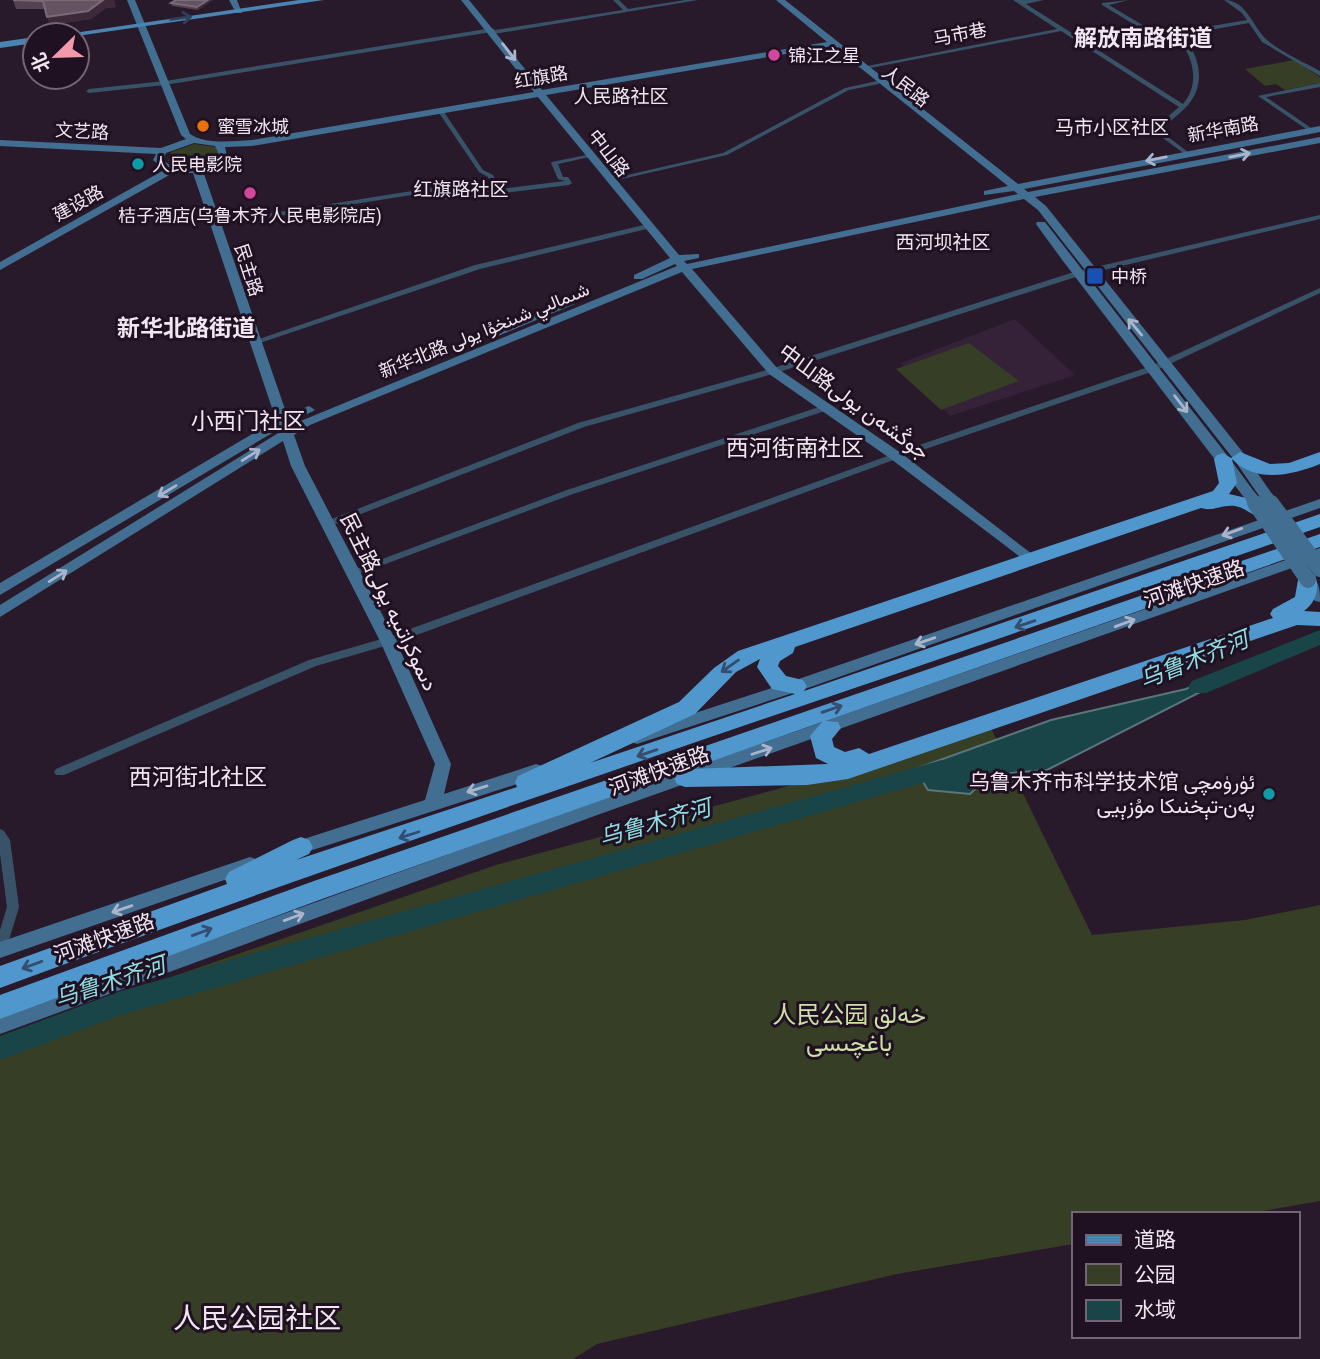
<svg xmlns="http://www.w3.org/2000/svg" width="1320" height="1359" font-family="'Roboto Condensed',Vazirmatn,'Noto Sans SC',sans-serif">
<rect width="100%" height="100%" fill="#291a2b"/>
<path fill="#352138" d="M1015 319 1075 375 950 416 901 363Z"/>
<g fill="#363e25">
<path d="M1294 60 1320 77V83L1285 90 1276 84 1265 86 1245 69Z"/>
<path d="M194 144 216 147 220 154C207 167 183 174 168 161L171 152Z"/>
<path d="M969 343 1019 381 941 410 896 369Z"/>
<path d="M990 726 1092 935 1245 920 1320 905V1201L1246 1214H1073V1244L897 1274 597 1344 573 1359H0V1041L90 1005 496 865 778 789Z"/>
</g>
<path fill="#194548" stroke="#5a757b" stroke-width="2" d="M1220 673 1226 679 1047 770C1016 773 993 769 970 794L928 790 915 769 1051 720 1186 689Z"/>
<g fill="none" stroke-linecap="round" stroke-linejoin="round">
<g fill="#194548" fill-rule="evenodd">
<path d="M1320 630V645L1206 693H1192L1188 687 1192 681Z"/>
<path d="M942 760 950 763 953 769 950 775 121 1015 0 1060V1036L121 991Z"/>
</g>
<g fill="#385268" fill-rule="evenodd">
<path d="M613 0H619L628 9 685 0H698L494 34 491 32 165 85 89 93 86 91 89 89 165 81 492 28 495 30 623 10Z"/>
<path d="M1013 0H1044L1026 4 1094 47 1153 36 1102 5V3L1129 0 1109 5 1159 35 1247 20 1242 13 1224 0C1247 0 1253 28 1267 40 1279 51 1305 63 1320 71V76L1262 42 1249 23 1182 35C1199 54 1207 83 1188 105 1180 114 1169 122 1159 130L1188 152V154L1186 155 1152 130 1179 107 1061 31 865 69 862 67 1057 29ZM1176 36C1193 55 1201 83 1183 104L1098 50Z"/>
<path d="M877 81 879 82V84L849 90 727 155 609 182 606 180 723 153 845 88Z"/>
<path d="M1320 83V87L1266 97 1314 130 1315 131 1312 133 1258 96Z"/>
<path d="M438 109H442L483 170 493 175 500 189 565 181 558 179 551 163 552 162 591 154 594 156 558 164 563 177H568L572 183 569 185 448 200 430 192 216 226 212 224 216 222 431 188 449 196 494 190 488 177 479 172 437 110Z"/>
<path d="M1320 215V219L1079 276 776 373 584 427 330 526 327 527 322 524 324 522 578 423 770 369 1074 272Z"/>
<path d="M648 224 652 226 651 228 480 269 257 344H251L250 342 475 265Z"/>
<path d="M1320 288V293L1157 370 899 458 392 644 316 666 64 775H56L54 772 56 769 309 660 385 638 893 454 1151 366Z"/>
<path d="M825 405 829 408 828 410 573 494 356 575H350L348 573 350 571 567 490Z"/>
<path d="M0 829 4 831 10 840 19 907 6 950 4 954 0 956V930L7 907 0 854Z"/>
</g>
<g fill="#426e91" fill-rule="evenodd">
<path d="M127 0H135L190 134C206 145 233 141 252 140L534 92 461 0H469L542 90 827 42 776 0H785L1018 184 1320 126V132L1024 189 1028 192 1320 137V143L1035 197 1046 206 1245 455 1274 497 1267 501 1262 500 1235 461 1038 210 1024 199 692 269 777 368 901 453 1032 554 1034 557 1027 562 891 459 769 374 682 272 310 425 294 435 305 466 396 641 451 764 444 794 536 764 542 766 544 771 542 776 291 857 285 855 282 850 285 845 425 800 435 764 380 641 291 466 283 441 0 617V605L280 432 279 429 0 595V583L276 420 193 173H173L0 270V262L164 170 153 160 156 154 0 146V140L161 148 186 139 181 135ZM833 46 1008 186 984 191V195L1014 191 1018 194 687 264 684 261 699 258V254L679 255 546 95ZM538 97 670 258 634 275V279H642L675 264 677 266 291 425 290 423 315 410 309 406 287 415 203 171 214 167 227 156 225 147 252 146ZM194 143 215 146 219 154C205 168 179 175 163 160L166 153Z"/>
<path d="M229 0H237L242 13H236Z"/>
<path d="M1037 222H1045L1230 459 1258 497 1256 500H1246L1063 261 1036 224Z"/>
<path d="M571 299 575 300V304L498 336H490L488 333Z"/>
<path d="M1320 499V508L802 690 637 744 631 742 629 738 631 734 790 682Z"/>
<path d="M1320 548V558L600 814 0 1034V1016L588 804Z"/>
<path d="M1308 575C1320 579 1320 591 1320 602L1315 601 1301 580Z"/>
<path d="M250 857 256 859 259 864 256 869 0 958V942Z"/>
</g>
<g fill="#4a84b0" fill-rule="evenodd">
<path d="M299 0H324L77 36 60 35Z"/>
<path d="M35 37V43L0 48V42Z"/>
</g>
<g fill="#5097cd" fill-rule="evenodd">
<path d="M1240 452 1270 464 1289 463 1320 452V464C1292 475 1256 484 1232 459L1237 483 1229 494 1255 500 1270 512 1268 516C1254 520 1248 508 1235 506 1223 504 1212 512 1201 508L795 647 793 653 780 661 778 666 786 676 803 680 807 686 804 691 1320 514V527C880 682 437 826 0 988V966L227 884 225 879 229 872 293 840 301 837 309 840 313 847 309 854 296 860 517 787 515 782 518 776 679 702 714 668 738 651 1213 491 1219 483 1214 459 1217 455 1223 453 1231 458ZM760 659 757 667 772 689 795 694 590 763 695 714 736 672Z"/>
<path d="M1320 534V547L826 721 838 722 841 728 832 739 834 747 845 752 859 748 869 754 1273 618 1270 614 1273 609 1295 597 1298 580 1308 573 1315 575C1320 589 1316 602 1304 611L1320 612V626L1297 625 848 779 807 785 685 787 677 784 674 778 676 774 322 899 0 1019V995L314 881ZM822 722 810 736 816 758 828 764 690 769Z"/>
</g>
<g stroke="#426e91" stroke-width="12">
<path d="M1251 497 1256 505"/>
<path d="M1267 497 1273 505"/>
</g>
<g stroke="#426e91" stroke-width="16">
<path d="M1255 503 1308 580"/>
<path d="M1271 503 1320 569"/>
</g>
</g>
<g fill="#544151">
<path d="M13 0H114L116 7 106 8 91 19 50 25 45 9H16Z"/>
<path d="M176 0H213L198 10 172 6 171 3Z"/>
</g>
<g fill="#3c2a3b">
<path d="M103 0H114L116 7 106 8 91 19 50 25 47 17Z"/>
<path d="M208 0H213L198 10 197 7Z"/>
</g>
<g fill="#655362" stroke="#7a6a79" stroke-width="2">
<path d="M13 0H103L88 11 47 17 43 1Z"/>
<path d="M176 0H208L197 7 171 3Z"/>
</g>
<defs><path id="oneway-shaft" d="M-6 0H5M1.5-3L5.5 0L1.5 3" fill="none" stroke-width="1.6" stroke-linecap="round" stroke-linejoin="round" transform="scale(1.75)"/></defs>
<use stroke="#303f5a" href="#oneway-shaft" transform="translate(181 18) rotate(-7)"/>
<g stroke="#aab5cb">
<use href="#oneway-shaft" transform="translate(509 52) rotate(52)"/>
<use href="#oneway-shaft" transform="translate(1240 155) rotate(-11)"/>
<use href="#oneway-shaft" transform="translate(1156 159) rotate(169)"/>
<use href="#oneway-shaft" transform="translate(1135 327) rotate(-130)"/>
<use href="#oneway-shaft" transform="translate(1181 404) rotate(52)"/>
<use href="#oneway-shaft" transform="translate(251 455) rotate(-32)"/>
<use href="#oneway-shaft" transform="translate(167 491) rotate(149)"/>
<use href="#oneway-shaft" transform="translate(1232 532) rotate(160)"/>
<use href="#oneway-shaft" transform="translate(58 576) rotate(-32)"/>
<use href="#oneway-shaft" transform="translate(1125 623) rotate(-20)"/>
<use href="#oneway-shaft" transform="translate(925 641) rotate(161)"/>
<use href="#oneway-shaft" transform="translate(762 751) rotate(-18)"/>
<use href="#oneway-shaft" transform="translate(477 789) rotate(163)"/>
<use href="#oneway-shaft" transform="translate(122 909) rotate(161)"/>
<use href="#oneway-shaft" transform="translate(294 917) rotate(-20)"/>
</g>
<g stroke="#354d6e">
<use href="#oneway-shaft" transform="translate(1025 624) rotate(161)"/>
<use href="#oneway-shaft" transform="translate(730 666) rotate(145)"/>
<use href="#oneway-shaft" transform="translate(832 709) rotate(-19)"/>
<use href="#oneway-shaft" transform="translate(647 753) rotate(161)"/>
<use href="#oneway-shaft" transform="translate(409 835) rotate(162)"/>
<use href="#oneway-shaft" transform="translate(202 932) rotate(-20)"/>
<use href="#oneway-shaft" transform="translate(32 965) rotate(160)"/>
</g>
<g fill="#d1479c" stroke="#1f1121" stroke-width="2.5">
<circle cx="774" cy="55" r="7"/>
<circle cx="250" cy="193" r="7"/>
</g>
<circle fill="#e8710a" stroke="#1f1121" stroke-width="2.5" cx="203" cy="126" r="7"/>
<g fill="#0f9aa8" stroke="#1f1121" stroke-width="2.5">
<circle cx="138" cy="164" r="7"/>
<circle cx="1269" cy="794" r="7"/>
</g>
<rect fill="#1a4fb4" stroke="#1f1121" stroke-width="2.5" x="1086" y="267" width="18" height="18" rx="3.5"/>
<g text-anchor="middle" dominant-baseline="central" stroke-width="6" stroke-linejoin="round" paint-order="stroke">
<g font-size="18" fill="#f0e5f1" stroke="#1f1121">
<text transform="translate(960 34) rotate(-11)">马市巷</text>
<text transform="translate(541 77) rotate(-10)">红旗路</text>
<text transform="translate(906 86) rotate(38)">人民路</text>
<text transform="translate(1223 129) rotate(-10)">新华南路</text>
<text transform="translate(82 131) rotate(3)">文艺路</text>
<text transform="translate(609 153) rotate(52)">中山路</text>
<text transform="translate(78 203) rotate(-29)">建设路</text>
<text transform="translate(249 270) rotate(72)">民主路</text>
<text transform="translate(484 330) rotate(-22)">新华北路 شىمالىي شىنخۇا يولى</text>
</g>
<g font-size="18" fill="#f0e5f1" stroke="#1f1121" text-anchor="start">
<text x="788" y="55">锦江之星</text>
<text x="217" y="126">蜜雪冰城</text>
<text x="152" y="164">人民电影院</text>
<text x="250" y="215" text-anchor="middle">桔子酒店(乌鲁木齐人民电影院店)</text>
<text x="1111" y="276">中桥</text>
</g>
<g font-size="19" fill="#f0e5f1" stroke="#1f1121">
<text x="621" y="96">人民路社区</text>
<text x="1112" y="127">马市小区社区</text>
<text x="461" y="189">红旗路社区</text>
<text x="943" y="242">西河坝社区</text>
</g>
<g font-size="21" fill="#f0e5f1" stroke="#1f1121">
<text transform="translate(854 402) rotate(36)">中山路جوڭشەن يولى</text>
<text transform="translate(1194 584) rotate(-19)">河滩快速路</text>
<text transform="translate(389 602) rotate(64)">民主路دىموكراتىيە يولى</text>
<text transform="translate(659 771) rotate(-20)">河滩快速路</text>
<text transform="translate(104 938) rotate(-20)">河滩快速路</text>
</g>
<g font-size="21" fill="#f0e5f1" stroke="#1f1121" text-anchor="end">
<text x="1255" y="782">乌鲁木齐市科学技术馆 ئۈرۈمچى<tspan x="1255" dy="24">پەن-تېخنىكا مۇزېيى</tspan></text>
</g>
<g font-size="23" font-weight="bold" fill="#f0e5f1" stroke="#1f1121">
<text x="1143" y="38">解放南路街道</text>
<text x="186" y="328">新华北路街道</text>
</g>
<g font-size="23" fill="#f0e5f1" stroke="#1f1121">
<text x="248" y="421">小西门社区</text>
<text x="795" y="448">西河街南社区</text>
<text x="198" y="777">西河街北社区</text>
</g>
<g font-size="23" font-style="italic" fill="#8fdee4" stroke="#1f1121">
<text transform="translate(1194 660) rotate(-22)">乌鲁木齐河</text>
<text transform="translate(655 823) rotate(-16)">乌鲁木齐河</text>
<text transform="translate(110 982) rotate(-18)">乌鲁木齐河</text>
</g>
<g font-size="24" fill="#cee0a7" stroke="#1f1121">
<text x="849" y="1015">人民公园 خەلق<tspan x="849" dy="28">باغچىسى</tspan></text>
</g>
<g font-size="28" fill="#f0e5f1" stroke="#1f1121">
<text x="257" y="1318">人民公园社区</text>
</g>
</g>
<rect x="1072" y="1212" width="228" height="126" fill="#1f1121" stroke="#736674" stroke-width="2"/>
<rect x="1086" y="1235" width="35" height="10" fill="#4a84b0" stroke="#736674" stroke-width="2"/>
<text x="1134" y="1247" font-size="21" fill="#f0e5f1">道路</text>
<rect x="1086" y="1264" width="35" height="21" fill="#363e25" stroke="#736674" stroke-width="2"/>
<text x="1134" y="1282" font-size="21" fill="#f0e5f1">公园</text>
<rect x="1086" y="1300" width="35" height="21" fill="#194548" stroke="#736674" stroke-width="2"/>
<text x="1134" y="1317" font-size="21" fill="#f0e5f1">水域</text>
<g transform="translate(56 56) rotate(247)"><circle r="33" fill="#1f1121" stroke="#736674" stroke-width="2"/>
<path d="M0-5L12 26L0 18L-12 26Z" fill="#f39aaa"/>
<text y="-10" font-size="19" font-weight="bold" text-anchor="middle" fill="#f0e5f1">北</text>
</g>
</svg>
